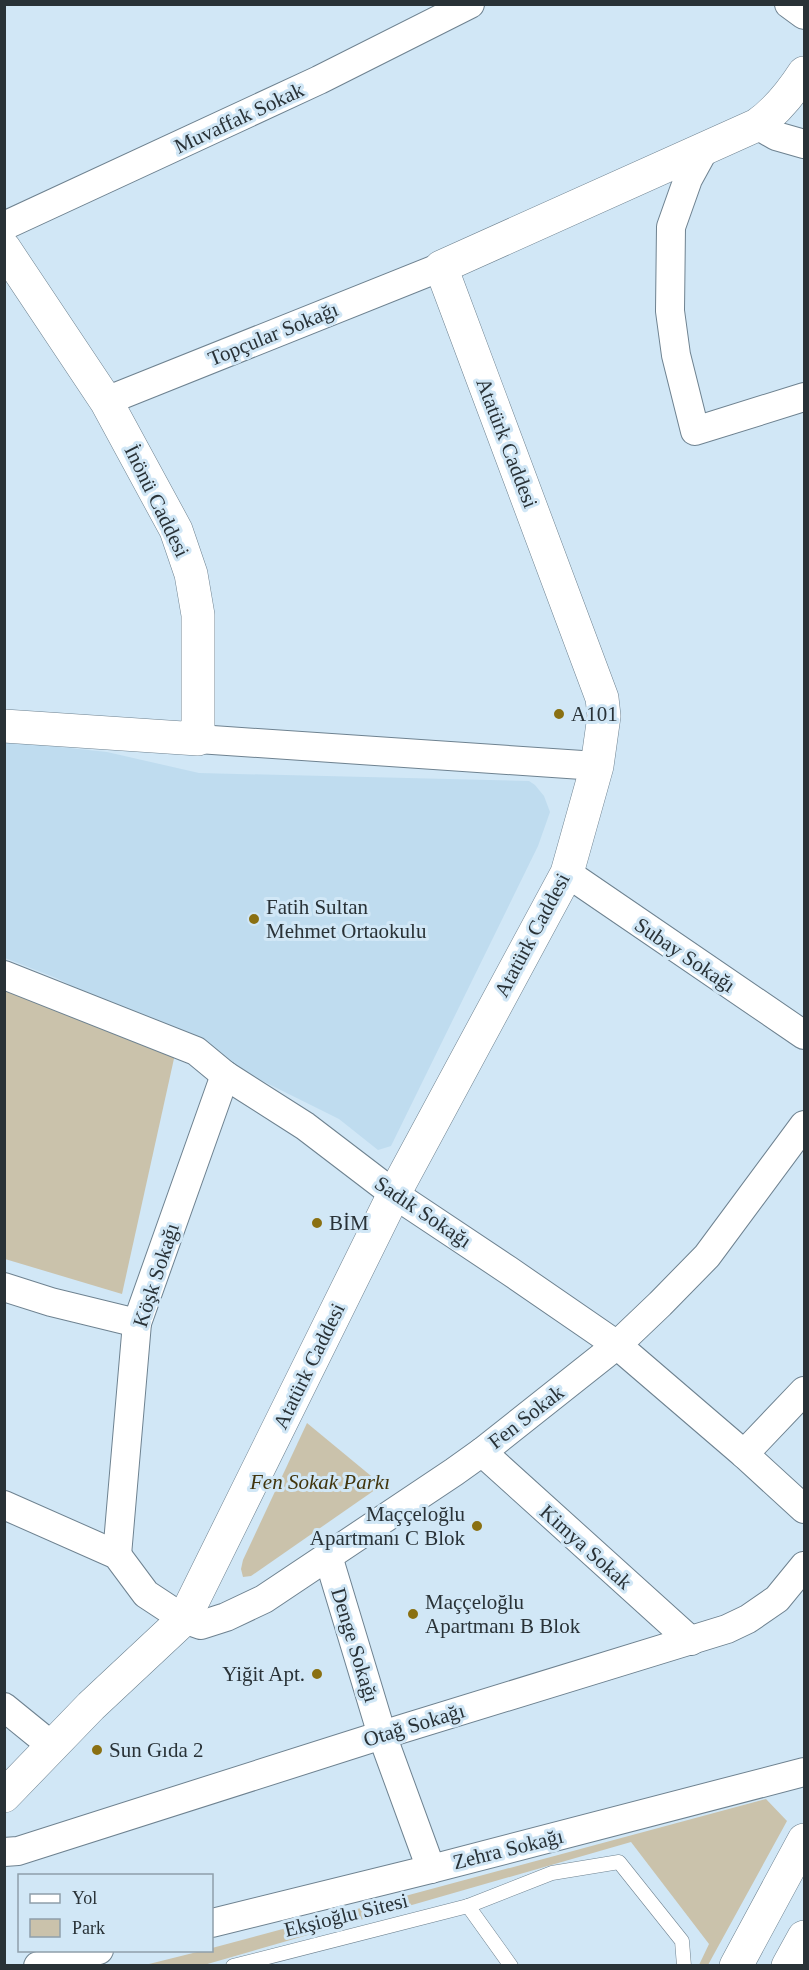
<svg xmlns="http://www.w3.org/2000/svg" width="809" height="1970" font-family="'Times New Roman',serif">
<rect width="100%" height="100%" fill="#d1e7f6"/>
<path fill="#bfdcef" d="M4 741 107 752 199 773 529 781 535 785 544 796 550 812 538 846 391 1146 378 1150 339 1119 56 978 5 958Z"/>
<g fill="#cac2ab">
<path d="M4 988 175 1054 122 1294 5 1259Z"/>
<path d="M307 1423 382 1485 251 1576 243 1577 241 1569 243 1560Z"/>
<path d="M766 1799 787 1821 708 1965H699L709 1944 631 1842 204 1965H145L201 1951 212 1950V1948Z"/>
</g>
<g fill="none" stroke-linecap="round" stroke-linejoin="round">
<g stroke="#6e8290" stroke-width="15">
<g id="service">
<path d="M468 1906 511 1966"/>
<path d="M233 1966 468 1906 552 1873 619 1862 682 1941 684 1966"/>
</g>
</g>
<g stroke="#6e8290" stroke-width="30">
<g id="minor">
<path d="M789 4 804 15"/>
<path d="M757 125 776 136 804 144"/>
<path d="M705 148 688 179 671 227 670 311 676 355 695 431 804 397"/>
<path d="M4 226 319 80 470 4"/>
<path d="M106 401 441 267"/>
<path d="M198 739 597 766"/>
<path d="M567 873 804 1035"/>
<path d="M4 975 196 1051 225 1075 305 1126 394 1194 508 1270 617 1345 744 1454 804 1509"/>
<path d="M4 1287 51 1302 137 1323"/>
<path d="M482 1452 691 1641"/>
<path d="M744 1454 804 1391"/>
<path d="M4 1505 117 1555 146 1594 184 1619 201 1625 226 1617 264 1599 454 1472 482 1452 617 1345 660 1304 707 1256 804 1125"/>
<path d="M117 1555 137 1323 225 1075"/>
<path d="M328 1556 382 1735 431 1869"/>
<path d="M4 1707 52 1746"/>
<path d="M4 1852 18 1851 382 1735 727 1629 748 1619 777 1599 804 1566"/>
<path d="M212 1923 431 1869 804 1772"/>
<path d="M38 1966 99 1950"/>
</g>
</g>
<g stroke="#6e8290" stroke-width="34">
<g id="tertiary">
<path d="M4 248 106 401 176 530 191 574 198 615V739L4 726"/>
<path d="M4 1796 91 1706 184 1619 394 1194 567 873 597 766 604 716 602 698 441 267 757 125C777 111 791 93 804 73"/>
<path d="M736 1966 804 1840"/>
<path d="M788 1966 804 1937"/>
</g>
</g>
<use href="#service" stroke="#fff" stroke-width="14"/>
<use href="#minor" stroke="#fff" stroke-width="28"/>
<use href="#tertiary" stroke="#fff" stroke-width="33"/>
</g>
<g fill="#8a7012" stroke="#d1e7f6" stroke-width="2">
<circle cx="559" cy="714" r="6"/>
<circle cx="254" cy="919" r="6"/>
<circle cx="317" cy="1223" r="6"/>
<circle cx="477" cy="1526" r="6"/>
<circle cx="413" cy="1614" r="6"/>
<circle cx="317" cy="1674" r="6"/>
<circle cx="97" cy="1750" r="6"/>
</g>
<g text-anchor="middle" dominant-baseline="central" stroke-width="6" stroke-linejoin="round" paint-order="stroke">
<g font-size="21" fill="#293237" stroke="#d1e7f6">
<text transform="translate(239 118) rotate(-25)">Muvaffak Sokak</text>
<text transform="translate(273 334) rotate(-22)">Topçular Sokağı</text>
<text transform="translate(507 443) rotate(69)">Atatürk Caddesi</text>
<text transform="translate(157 501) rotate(64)">İnönü Caddesi</text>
<text transform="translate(532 935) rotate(-62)">Atatürk Caddesi</text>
<text transform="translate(685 955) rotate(34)">Subay Sokağı</text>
<text transform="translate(423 1212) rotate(34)">Sadık Sokağı</text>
<text transform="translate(156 1275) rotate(-72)">Köşk Sokağı</text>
<text transform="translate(309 1366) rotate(-64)">Atatürk Caddesi</text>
<text transform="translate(526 1417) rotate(-38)">Fen Sokak</text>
<text transform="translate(586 1547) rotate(42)">Kimya Sokak</text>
<text transform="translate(355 1645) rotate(73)">Denge Sokağı</text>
<text transform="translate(414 1725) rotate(-17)">Otağ Sokağı</text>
<text transform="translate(508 1849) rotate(-14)">Zehra Sokağı</text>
<text transform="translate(346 1915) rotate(-14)">Ekşioğlu Sitesi</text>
</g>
<g font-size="21" fill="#293237" stroke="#d1e7f6" text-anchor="start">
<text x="571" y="714">A101</text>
<text x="266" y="907">Fatih Sultan<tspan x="266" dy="24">Mehmet Ortaokulu</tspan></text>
<text x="329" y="1223">BİM</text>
<text x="465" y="1514" text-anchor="end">Maççeloğlu<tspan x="465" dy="24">Apartmanı C Blok</tspan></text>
<text x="425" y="1602">Maççeloğlu<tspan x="425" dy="24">Apartmanı B Blok</tspan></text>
<text x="305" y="1674" text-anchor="end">Yiğit Apt.</text>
<text x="109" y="1750">Sun Gıda 2</text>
</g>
<g font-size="21" font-style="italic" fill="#41350d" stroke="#d1e7f6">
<text x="320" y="1482">Fen Sokak Parkı</text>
</g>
</g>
<rect width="809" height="1970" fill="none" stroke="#293237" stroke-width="12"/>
<rect x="18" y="1874" width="195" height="78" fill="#d1e7f6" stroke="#8e9faa" stroke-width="1.5"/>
<rect x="30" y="1894" width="30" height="9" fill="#ffffff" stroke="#8e9faa" stroke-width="1.5"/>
<text x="72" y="1904" font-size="18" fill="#293237">Yol</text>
<rect x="30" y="1919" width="30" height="18" fill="#cac2ab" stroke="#8e9faa" stroke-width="1.5"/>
<text x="72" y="1934" font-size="18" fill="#293237">Park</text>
</svg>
